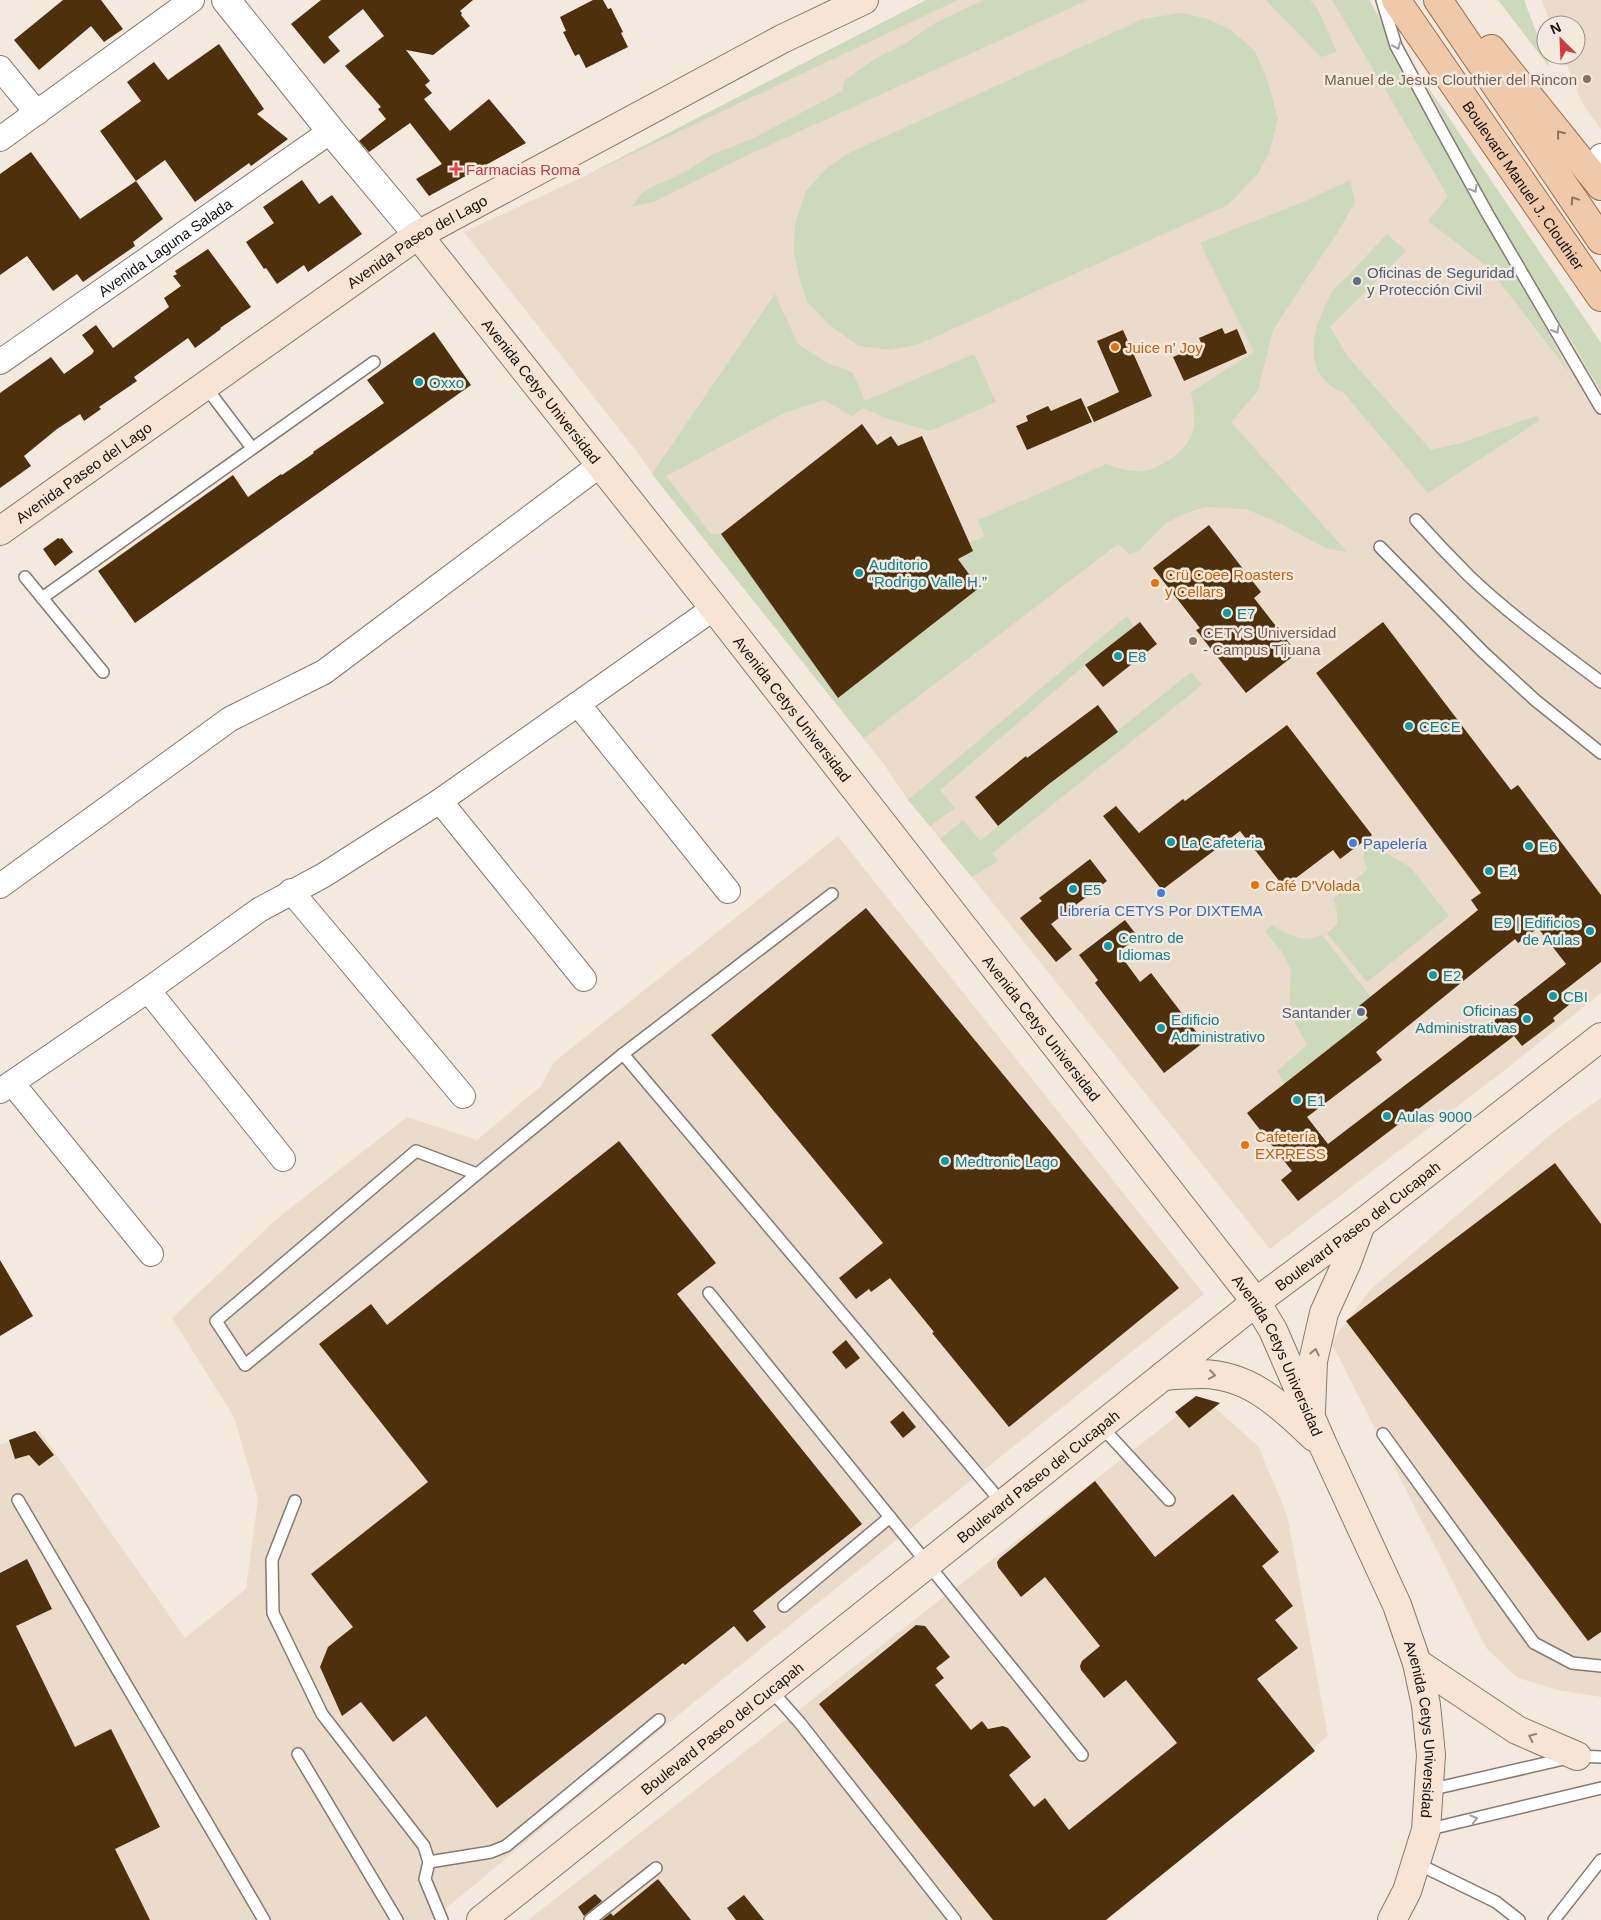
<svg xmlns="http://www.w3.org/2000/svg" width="1601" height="1920" font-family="Helvetica,sans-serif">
<rect width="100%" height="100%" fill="#f3e9df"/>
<g fill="#eadbcb">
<path d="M926 0H1369L1601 343V993L1501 1073 1270 1249 972 877 908 800 883 763 666 492 634 448 464 232 587 175Z"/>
<path d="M1542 0H1601V129L1582 103 1563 55H1576V25H1551Z"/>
<path d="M838 836 1204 1294 693 1703 432 1920H0V1445L39 1430 185 1638 246 1589 258 1499 234 1417 172 1318 279 1217 407 1117 477 1140 541 1086 554 1062Z"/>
<path d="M1601 1098V1697L1558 1690 1518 1678 1487 1649 1331 1342 1371 1289 1555 1131Z"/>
<path d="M1190 1406 1216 1409 1258 1446 1287 1515 1328 1736 1101 1920H528Z"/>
</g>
<g fill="#ccd9ba">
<path d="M926 0H958L587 175Z"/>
<path d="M984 0H1088L739 159 653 202 631 207 642 193 650 188 685 172 711 155 752 139 842 91 844 81 876 58 903 45 935 23Z"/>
<path d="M1266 0H1310L1317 8 1337 52 1321 57Z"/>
<path d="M1332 0H1369L1569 372 1488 267 1428 221 1448 196Z"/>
<path d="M1498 0H1524L1550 68Z"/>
<path d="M1182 13 1208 19 1231 30 1255 51 1268 82 1278 119 1269 153 1259 172 1228 205 919 344 890 350 859 346 828 324 807 301 801 284 794 253 795 224 806 191 828 167 851 152 1143 19Z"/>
<path d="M1428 87 1601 343V391L1573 343 1502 234Z"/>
<path d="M1350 180 1355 202 1338 232 1316 264 1273 330 1258 391 1231 422 1347 552 1328 549 1275 521 1246 509 1205 507 1184 514 1168 522 1155 534 1139 551 1129 554 1118 544 864 738 652 474 775 294 798 344 827 363 853 373 865 401 974 354 996 402 930 431 885 418 863 408 852 416 824 400 786 412 666 476 711 534H721L838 698 979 588 958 559 969 543 985 536 978 520 1106 464C1118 468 1131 473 1144 471 1162 468 1189 449 1193 431 1196 418 1193 404 1191 392L1254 352 1200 243 1308 200Z"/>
<path d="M1387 234 1406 251 1330 327 1348 357 1431 450 1461 443 1536 416 1540 420 1428 493 1344 393C1307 378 1308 342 1323 311 1325 305 1328 299 1331 294 1336 286 1344 280 1350 274 1362 260 1375 247 1387 234Z"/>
<path d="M1127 616 1134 627 1085 665 940 790 955 808 930 826 908 800Z"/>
<path d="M1191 672 1202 685 992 853 998 861 972 877 940 839 963 820 980 841C1050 783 1121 729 1191 672Z"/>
<path d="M1374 846 1410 867 1449 916 1367 982 1327 933 1337 925C1338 915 1337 908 1333 899L1368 869 1363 857 1365 852Z"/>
<path d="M1272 925C1289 935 1303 944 1322 935L1371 997 1359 1006 1368 1018 1285 1084 1277 1071 1307 1045 1292 1017 1289 1006 1291 969 1282 952 1265 931Z"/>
</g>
<g fill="#4e300d" fill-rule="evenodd">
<path d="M63 0H101L123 29 104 42 91 26 39 70 14 40Z"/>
<path d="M321 0H473L460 11 462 13 461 15 470 26 433 55 406 50 430 81 425 85 432 93 424 99 450 131 489 99 526 143 429 196 416 179 442 164 410 123 369 152 359 141 386 119 378 109 381 107 345 66 384 36 363 9 328 37 340 51 324 64 291 24Z"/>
<path d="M593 0H603L608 9 611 8 623 32 621 33 628 47 586 68 579 54 575 56 563 32 566 31 560 17Z"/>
<path d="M219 44 264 109 257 114 288 139 251 166 249 163 195 202 165 160 136 181 163 219 133 242 135 246 83 282 77 274 53 291 27 256 0 275V174L31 152 80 219 136 181 100 131 141 101 127 82 154 62 168 80Z"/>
<path d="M302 180 319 204 332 195 362 234 308 272 304 265 277 284 266 268 264 269 246 242 274 223 263 207Z"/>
<path d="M208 249 251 307 220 328 221 329 195 348 188 338 134 377 137 381 99 407 101 409 84 421 80 414 57 429 24 456 31 466 0 488V393L51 357 64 374 92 354 94 351 82 335 96 325 113 348 169 307 164 298 181 286 173 276 177 274 175 271Z"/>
<path d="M1222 328 1225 334 1237 329 1247 353 1184 381 1173 357 1202 345 1199 338Z"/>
<path d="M1123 330 1152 396 1094 422 1087 407 1119 392 1097 341Z"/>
<path d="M434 332 471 385 135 623 98 571 233 475 248 497 281 474 282 475 314 453 313 452 384 403 367 380Z"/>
<path d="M1081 398 1092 422 1027 450 1016 426 1028 421 1026 416 1048 406 1051 411Z"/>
<path d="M862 424 877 445 891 436 898 446 922 436 973 551 958 559 979 588 838 698 721 534Z"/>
<path d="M1209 525 1261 592 1254 598 1297 653 1246 693 1196 630 1200 628 1153 568Z"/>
<path d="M58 538 60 539 62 538 73 552 55 566 43 549Z"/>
<path d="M1140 622 1157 644 1103 687 1085 665Z"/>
<path d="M1383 622 1511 790 1518 785 1601 895V962L1561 993 1570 1004 1553 1018 1555 1021 1522 1046 1514 1036 1298 1201 1281 1180 1292 1171 1247 1113 1368 1018 1359 1006 1478 910 1471 900 1481 893 1316 673ZM1538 928 1566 964 1478 1033 1476 1031 1328 1144 1307 1117 1382 1060 1376 1052 1515 939 1518 943Z"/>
<path d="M1098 705 1118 732 1049 784 998 826 975 797 1026 756 1027 758Z"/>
<path d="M1287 725 1372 835 1340 859 1333 850 1284 887 1240 831 1162 890 1103 816 1116 806 1139 833 1183 799 1185 801Z"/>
<path d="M1090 859 1107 881 1051 924 1072 949 1056 962 1020 918 1042 901 1039 898Z"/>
<path d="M866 908 1179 1288 1009 1427 932 1333 934 1332 890 1278 871 1292 869 1289 856 1299 839 1278 883 1243 711 1035Z"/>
<path d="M1125 920 1138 937 1118 952 1140 982 1151 973 1204 1042 1164 1073 1095 983 1098 980 1079 955Z"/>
<path d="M619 1141 716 1263 677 1294 862 1524 753 1611 766 1627 747 1642 734 1626 685 1665 683 1663 497 1808 426 1716 393 1742 361 1702 342 1716 320 1667 328 1647 353 1627 311 1574 428 1482 319 1344 371 1304 387 1325Z"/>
<path d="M1555 1163 1601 1224V1632L1588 1641 1346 1321Z"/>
<path d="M0 1260 33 1316 0 1336Z"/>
<path d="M846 1340 860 1358 846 1369 832 1352Z"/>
<path d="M1196 1396 1220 1403 1189 1428 1175 1412Z"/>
<path d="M903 1411 916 1427 903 1438 890 1422Z"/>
<path d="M35 1431 54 1455 39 1466 29 1455 15 1459 9 1440Z"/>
<path d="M1095 1481 1155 1557 1233 1494 1279 1552 1262 1566 1293 1606 1275 1620 1298 1648 1257 1679 1315 1751 1106 1920H993L819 1704 916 1625 925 1626 950 1657 936 1668 944 1678 935 1685 971 1730 982 1721 988 1729 1003 1726 1008 1728 1031 1757 1009 1775 1034 1807 1045 1798 1069 1830 1177 1743 1126 1680 1104 1698 1081 1670 1080 1666 1082 1661 1100 1646 1045 1577 1021 1597 998 1567 997 1562 1000 1558Z"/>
<path d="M27 1559 52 1609 16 1626 75 1747 111 1729 160 1827 115 1849 150 1920H0V1573Z"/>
<path d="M658 1879 691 1920H602L611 1913 613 1916Z"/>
<path d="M595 1894 602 1901 584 1916 578 1907Z"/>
<path d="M744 1895 764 1920H736L727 1908Z"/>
</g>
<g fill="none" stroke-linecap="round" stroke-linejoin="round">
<g stroke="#837a72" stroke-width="14">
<g id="service">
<path d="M1382 0 1396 46 1438 124 1487 213 1601 408"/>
<path d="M205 386 252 448"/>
<path d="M1416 520C1433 539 1451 558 1469 576 1510 615 1556 648 1601 682"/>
<path d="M1380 547 1483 652 1535 700 1601 753"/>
<path d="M25 577 103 672"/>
<path d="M42 598 374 362"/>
<path d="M623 1054 1003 1504"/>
<path d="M477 1174 416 1151 216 1321 245 1365 623 1054 832 894"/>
<path d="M709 1293 1082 1755"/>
<path d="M1101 1426 1169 1500"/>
<path d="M1383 1434 1534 1643 1572 1663 1601 1666"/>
<path d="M18 1500 264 1920"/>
<path d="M295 1501 272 1560 273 1613 322 1714 424 1846 429 1862 425 1879 442 1920"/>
<path d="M784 1606 890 1517"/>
<path d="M770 1689 800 1723 955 1920"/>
<path d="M298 1754 397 1920"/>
<path d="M1429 1790 1577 1756 1601 1757"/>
<path d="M1426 1830 1601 1788"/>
<path d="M429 1862 491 1852 506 1846 659 1720"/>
<path d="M1416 1863 1496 1902 1519 1920"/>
<path d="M590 1920 656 1868"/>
<path d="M1554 1920 1601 1860"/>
</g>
</g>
<g stroke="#837a72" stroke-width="26">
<g id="minor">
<path d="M0 68 37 113"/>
<path d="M0 139 192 0"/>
<path d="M1593 176 1601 156"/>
<path id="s1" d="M0 362 331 131"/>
<path d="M578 704 728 891"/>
<path d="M440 801 584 979"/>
<path d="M0 886 230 719 324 672 600 465"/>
<path d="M291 891 463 1096"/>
<path d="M148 990 283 1159"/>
<path d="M12 1083 151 1254"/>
<path d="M0 1091 148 990 259 910 324 875 440 801 714 608"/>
</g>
</g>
<g stroke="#837a72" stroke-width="30">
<path id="tertiary" d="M226 0 331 131 418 235"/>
</g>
<g stroke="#837a72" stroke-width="30">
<g id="secondary">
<path id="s2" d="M418 235 714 608 1256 1302 1273 1330 1323 1445 1397 1605 1417 1663 1426 1705 1431 1755 1426 1830 1407 1891 1392 1920"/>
<path id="s3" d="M0 531 418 235 782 39 864 0"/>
<path d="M1163 1376C1176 1375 1189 1374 1202 1374 1251 1375 1281 1406 1314 1437"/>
<path d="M1311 1411 1313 1361 1324 1313 1347 1262 1361 1224"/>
<path d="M1417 1663 1517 1730 1577 1756"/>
<path id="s4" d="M481 1920 1256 1302 1361 1224 1601 1037"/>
</g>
</g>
<g stroke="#9b714d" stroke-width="30">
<g id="primary">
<path id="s5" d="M1396 0 1601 297"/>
<path d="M1438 0 1601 240"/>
<path d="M1491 49 1601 186"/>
</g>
</g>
<use href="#service" stroke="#fff" stroke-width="11"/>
<use href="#minor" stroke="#fff" stroke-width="24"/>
<use href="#tertiary" stroke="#fff" stroke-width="28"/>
<use href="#secondary" stroke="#f7e4d4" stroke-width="28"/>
<use href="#primary" stroke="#efc9a9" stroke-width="28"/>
</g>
<defs><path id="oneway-chevron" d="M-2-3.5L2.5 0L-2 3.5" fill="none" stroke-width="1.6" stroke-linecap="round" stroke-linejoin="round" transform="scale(1.25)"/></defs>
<g stroke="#a19f9e">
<use href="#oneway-chevron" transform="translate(1397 46) rotate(67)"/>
<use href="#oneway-chevron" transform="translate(1474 189) rotate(61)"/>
<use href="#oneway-chevron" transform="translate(1556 330) rotate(60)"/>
<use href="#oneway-chevron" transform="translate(1474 1819) rotate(-14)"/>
</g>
<g stroke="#8c7663">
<use href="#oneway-chevron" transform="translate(1560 134) rotate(-129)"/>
<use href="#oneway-chevron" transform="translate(1574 200) rotate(-124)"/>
</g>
<g stroke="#91857a">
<use href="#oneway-chevron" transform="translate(1315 1352) rotate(-78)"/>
<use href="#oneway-chevron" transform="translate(1212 1375) rotate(8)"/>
<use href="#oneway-chevron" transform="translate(1532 1737) rotate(-155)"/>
</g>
<g fill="#8d6e63" stroke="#f3e9df" stroke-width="2">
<circle cx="1587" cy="79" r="5"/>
<circle cx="1193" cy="641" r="5"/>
</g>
<path fill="#e0444e" stroke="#f3e9df" stroke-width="2" d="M453.5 161.5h5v5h5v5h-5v5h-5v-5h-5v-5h5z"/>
<g fill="#5c6f8a" stroke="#f3e9df" stroke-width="2">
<circle cx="1357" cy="281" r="5"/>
<circle cx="1361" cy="1012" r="5"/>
</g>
<g fill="#e8710a" stroke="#f3e9df" stroke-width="2">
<circle cx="1115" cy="347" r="5"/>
<circle cx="1155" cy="583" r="5"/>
<circle cx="1255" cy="885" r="5"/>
<circle cx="1245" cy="1145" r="5"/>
</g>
<g fill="#0f9aa8" stroke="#f3e9df" stroke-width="2">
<circle cx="419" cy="382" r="5"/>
<circle cx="859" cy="573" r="5"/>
<circle cx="1227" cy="613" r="5"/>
<circle cx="1118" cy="656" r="5"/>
<circle cx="1409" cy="726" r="5"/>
<circle cx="1171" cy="842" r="5"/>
<circle cx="1529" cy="846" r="5"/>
<circle cx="1489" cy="871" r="5"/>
<circle cx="1073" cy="889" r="5"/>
<circle cx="1590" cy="931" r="5"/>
<circle cx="1108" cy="946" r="5"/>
<circle cx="1433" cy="975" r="5"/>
<circle cx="1553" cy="996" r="5"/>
<circle cx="1527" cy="1019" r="5"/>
<circle cx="1161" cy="1028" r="5"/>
<circle cx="1297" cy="1100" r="5"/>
<circle cx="1387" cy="1116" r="5"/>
<circle cx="945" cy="1161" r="5"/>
</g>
<g fill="#3f7fe0" stroke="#f3e9df" stroke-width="2">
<circle cx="1353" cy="843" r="5"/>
<circle cx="1161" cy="893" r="5"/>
</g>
<g text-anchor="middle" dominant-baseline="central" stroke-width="5" stroke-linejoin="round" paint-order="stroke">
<g font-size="15" fill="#785e54" stroke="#f3e9df" text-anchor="end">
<text x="1577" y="79">Manuel de Jesus Clouthier del Rincon</text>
<text x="1203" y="632" text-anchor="start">CETYS Universidad<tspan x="1203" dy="17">- Campus Tijuana</tspan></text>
</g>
<g font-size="15" fill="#be3a42" stroke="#f3e9df" text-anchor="start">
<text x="466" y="169">Farmacias Roma</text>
</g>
<g font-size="15" fill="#14100d" stroke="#f3e9df">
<text stroke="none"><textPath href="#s5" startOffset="225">Boulevard Manuel J. Clouthier</textPath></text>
<text stroke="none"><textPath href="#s3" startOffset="508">Avenida Paseo del Lago</textPath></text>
<text stroke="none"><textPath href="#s1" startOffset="201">Avenida Laguna Salada</textPath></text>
<text stroke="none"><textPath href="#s2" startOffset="199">Avenida Cetys Universidad</textPath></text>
<text stroke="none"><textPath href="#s3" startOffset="102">Avenida Paseo del Lago</textPath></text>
<text stroke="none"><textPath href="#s2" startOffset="604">Avenida Cetys Universidad</textPath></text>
<text stroke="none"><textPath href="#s2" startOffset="1009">Avenida Cetys Universidad</textPath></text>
<text stroke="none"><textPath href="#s4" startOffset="1118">Boulevard Paseo del Cucapah</textPath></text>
<text stroke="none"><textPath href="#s2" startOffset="1414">Avenida Cetys Universidad</textPath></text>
<text stroke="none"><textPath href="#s4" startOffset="712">Boulevard Paseo del Cucapah</textPath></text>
<text stroke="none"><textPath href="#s4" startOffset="308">Boulevard Paseo del Cucapah</textPath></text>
<text stroke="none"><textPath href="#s2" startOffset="1819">Avenida Cetys Universidad</textPath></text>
</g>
<g font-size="15" fill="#4e5e75" stroke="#f3e9df" text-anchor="start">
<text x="1367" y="272">Oficinas de Seguridad<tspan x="1367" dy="17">y Protección Civil</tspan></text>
<text x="1351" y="1012" text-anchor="end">Santander</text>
</g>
<g font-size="15" fill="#c56008" stroke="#f3e9df" text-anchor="start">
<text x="1125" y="347">Juice n’ Joy</text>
<text x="1165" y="574">Crü Coee Roasters<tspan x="1165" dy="17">y Cellars</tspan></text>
<text x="1265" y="885">Café D'Volada</text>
<text x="1255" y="1136">Cafetería<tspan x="1255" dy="17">EXPRESS</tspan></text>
</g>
<g font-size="15" fill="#0d838f" stroke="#f3e9df" text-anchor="start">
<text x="429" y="382">Oxxo</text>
<text x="869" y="564">Auditorio<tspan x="869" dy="17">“Rodrigo Valle H.”</tspan></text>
<text x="1237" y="613">E7</text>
<text x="1128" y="656">E8</text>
<text x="1419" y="726">CECE</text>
<text x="1181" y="842">La Cafeteria</text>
<text x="1539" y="846">E6</text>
<text x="1499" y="871">E4</text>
<text x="1083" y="889">E5</text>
<text x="1580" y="922" text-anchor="end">E9 | Edificios<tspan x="1580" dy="17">de Aulas</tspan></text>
<text x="1118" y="937">Centro de<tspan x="1118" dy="17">Idiomas</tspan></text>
<text x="1443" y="975">E2</text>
<text x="1563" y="996">CBI</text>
<text x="1517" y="1010" text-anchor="end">Oficinas<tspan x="1517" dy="17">Administrativas</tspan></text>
<text x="1171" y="1019">Edificio<tspan x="1171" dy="17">Administrativo</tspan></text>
<text x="1307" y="1100">E1</text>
<text x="1397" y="1116">Aulas 9000</text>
<text x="955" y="1161">Medtronic Lago</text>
</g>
<g font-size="15" fill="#366cbe" stroke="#f3e9df" text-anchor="start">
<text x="1363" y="843">Papelería</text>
<text x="1161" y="910" text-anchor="middle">Librería CETYS Por DIXTEMA</text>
</g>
</g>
<g transform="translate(1561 40) rotate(336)"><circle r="24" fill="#f3e9df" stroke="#9a928b"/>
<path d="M0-4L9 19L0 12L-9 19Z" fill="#cb3c3c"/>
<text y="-8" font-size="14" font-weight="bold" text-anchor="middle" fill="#14100d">N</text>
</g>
</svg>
